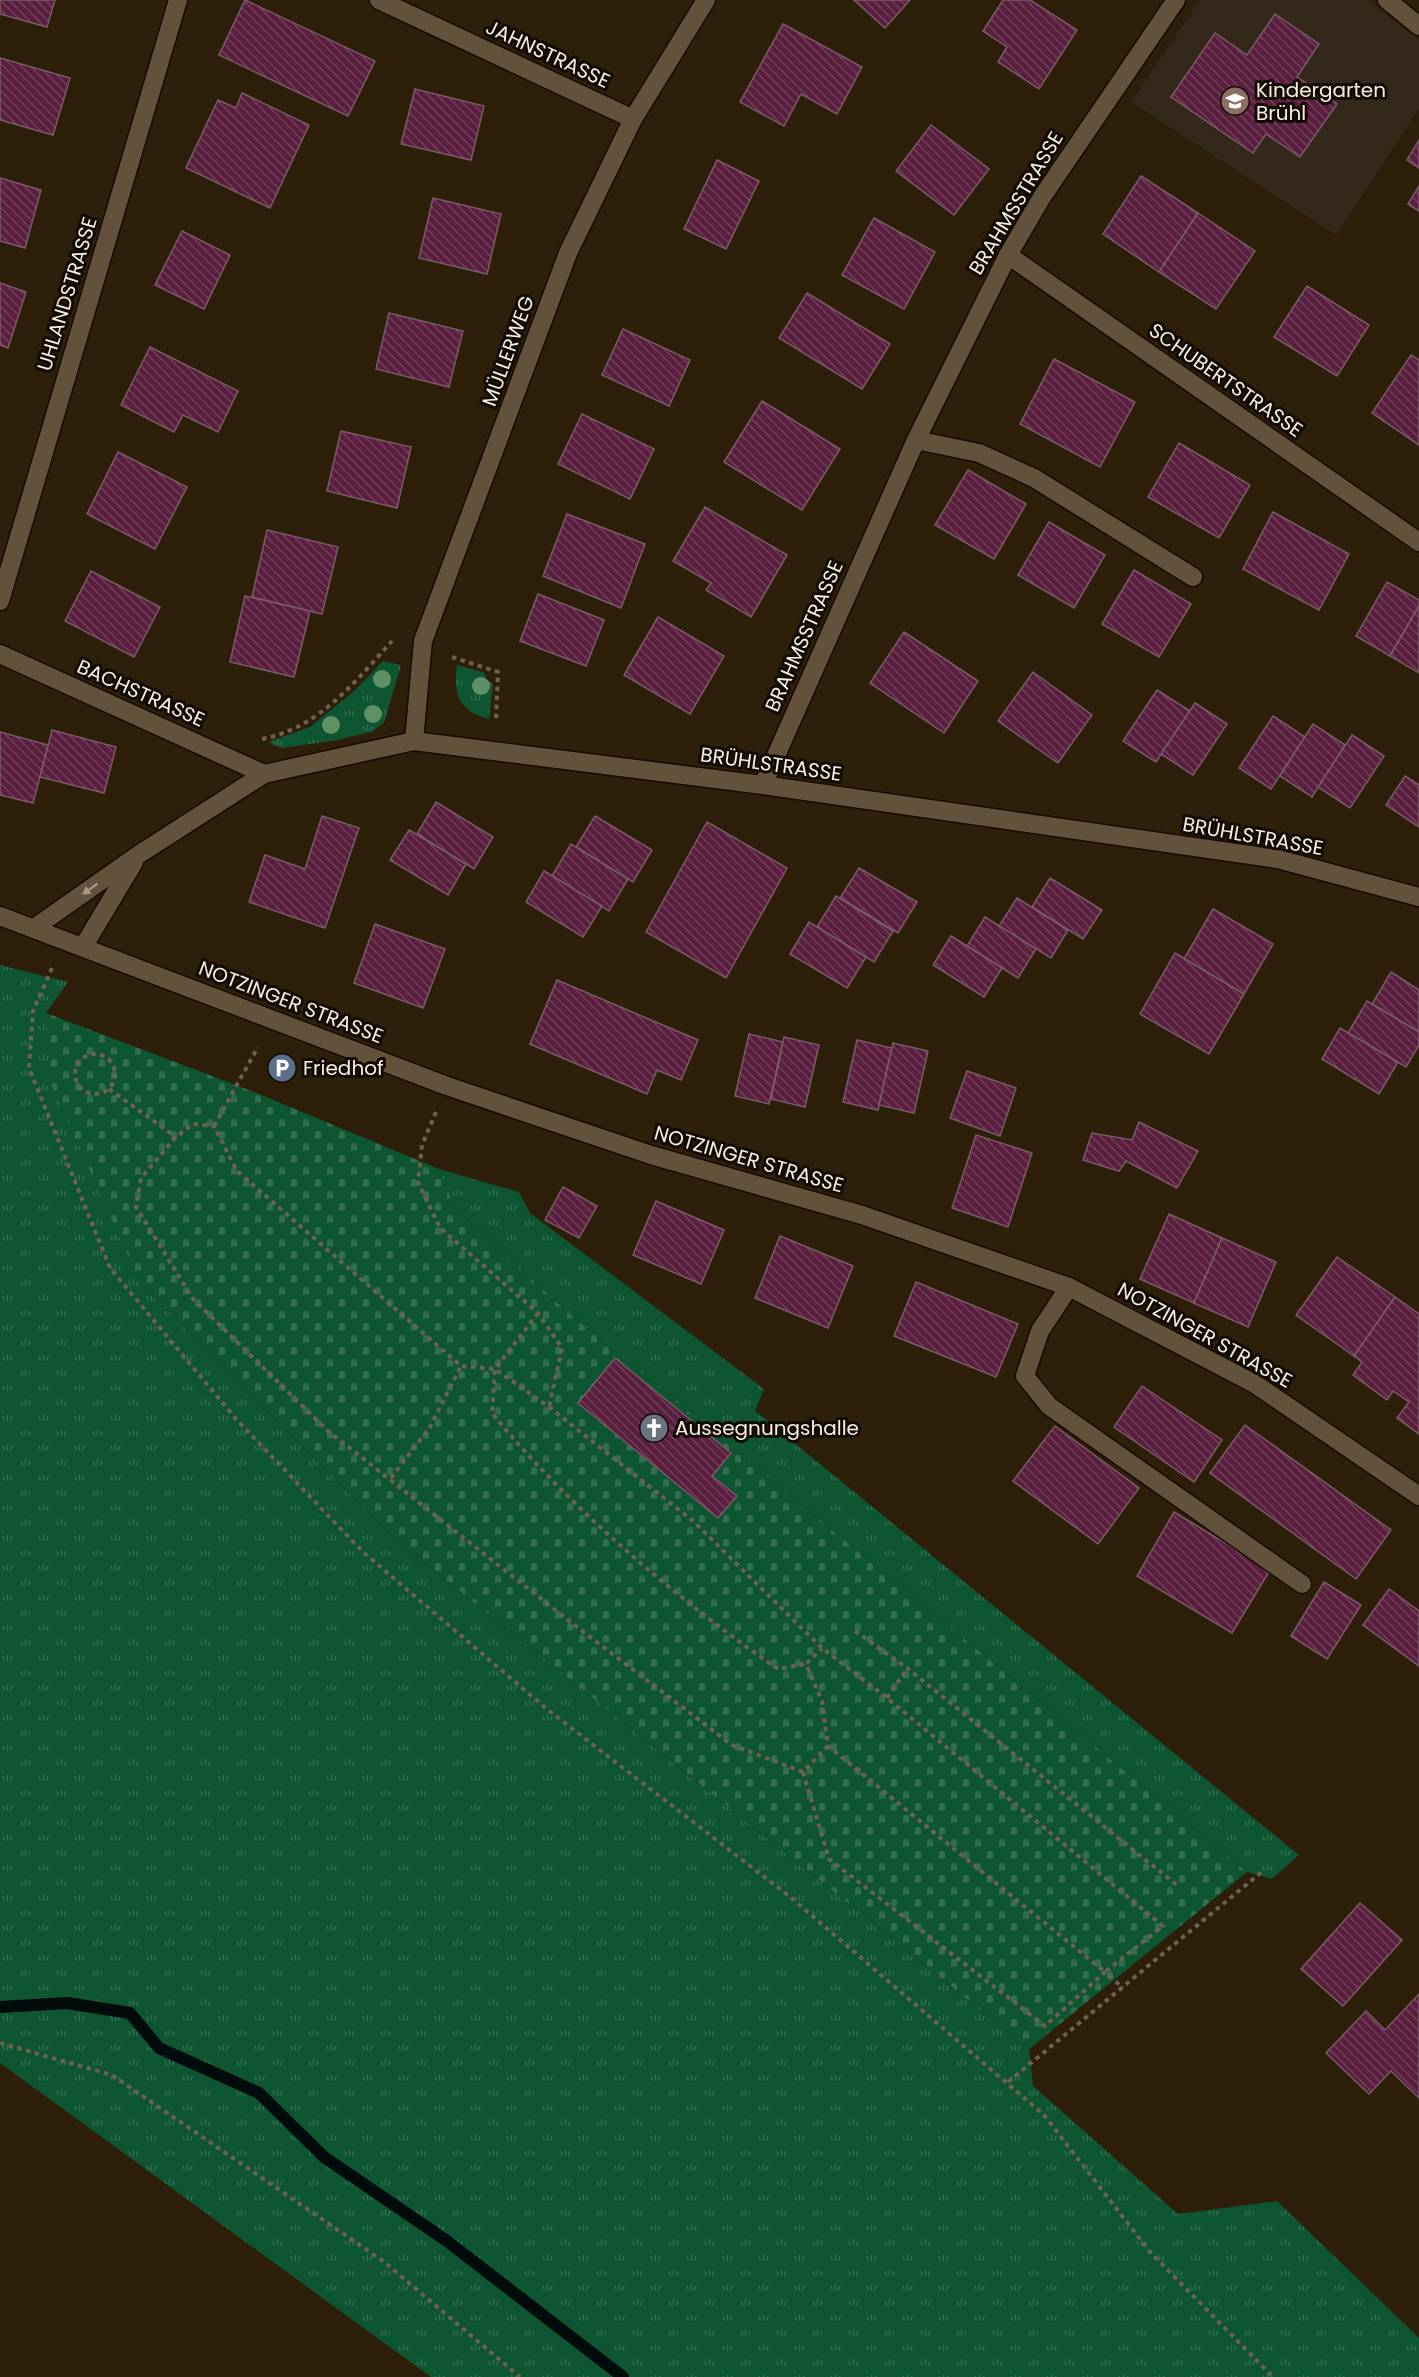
<svg xmlns="http://www.w3.org/2000/svg" width="1419" height="2377" font-family="Poppins,sans-serif">
<defs>
<pattern id="grass-tufts" width="24" height="20" patternUnits="userSpaceOnUse" patternTransform="scale(1.5)"><rect width="24" height="20" fill="#0e5532"/><path d="M3 7l-1-3M5 7V3M7 7l1-3M15 17l-1-3M17 17v-4M19 17l1-3" fill="none" stroke="#326e4f"/></pattern>
<pattern id="cemetery-stones" width="16" height="16" patternUnits="userSpaceOnUse" patternTransform="scale(1.5)"><rect width="16" height="16" fill="#0e5532"/><path d="M2 7V4a2 2 0 0 1 4 0v3zM10 15v-3a2 2 0 0 1 4 0v3z" fill="#326e4f"/></pattern>
<pattern id="building-back-hatch" width="6" height="6" patternUnits="userSpaceOnUse" patternTransform="scale(1.5)"><rect width="6" height="6" fill="#5a1e3e"/><path d="M-1 5l2 2M0 0l6 6M5-1l2 2" fill="none" stroke="#723f5a"/></pattern>
</defs>
<rect width="100%" height="100%" fill="#2e1f0a"/>
<path fill="#332819" d="M1200 0H1368L1419 40V109L1336 235 1131 102Z"/>
<g fill="url(#grass-tufts)">
<path d="M383 661 401 665 384 723 371 732 332 741 281 748 268 742 310 727 353 692Z"/>
<path d="M457 665 485 673 486 679 493 684 489 719C459 712 453 693 457 665Z"/>
<path d="M0 965 68 982 46 1013 140 1283 393 1537 1029 2049 1033 2086 1178 2214 1277 2201 1419 2338V2377H431L0 2063Z"/>
<path d="M439 1169 519 1192 530 1213 764 1389 755 1411 1299 1855 1272 1879 1247 1872 566 1311 455 1208Z"/>
</g>
<path fill="url(#cemetery-stones)" d="M46 1013 249 1090 439 1169 455 1208 566 1311 1247 1872 1029 2049 393 1537 140 1283 52 1086Z"/>
<g fill="none" stroke-linecap="round" stroke-linejoin="round">
<path stroke="#010b0b" stroke-width="12" d="M0 2007 67 2003 130 2013 159 2048 259 2093 324 2157 447 2241 623 2377"/>
</g>
<g fill="url(#building-back-hatch)" stroke="#785c68" stroke-width="1.5">
<path d="M0 0H55L47 27 0 14Z"/>
<path d="M245 0 375 61 348 116 219 55Z"/>
<path d="M854 0H910L885 28Z"/>
<path d="M1003 0H1030L1077 30 1039 89 998 62 1007 47 983 31Z"/>
<path d="M1275 14 1319 44 1297 77 1337 104 1300 157 1266 134 1253 153 1171 97 1215 33 1247 55Z"/>
<path d="M783 24 862 67 837 114 801 94 784 126 740 102Z"/>
<path d="M0 58 70 78 53 135 0 120Z"/>
<path d="M415 89 484 106 471 160 401 144Z"/>
<path d="M242 93 309 125 270 208 186 168 218 100 236 108Z"/>
<path d="M931 125 989 169 954 215 896 171Z"/>
<path d="M1419 140V168L1407 160Z"/>
<path d="M717 160 759 181 726 249 684 229Z"/>
<path d="M1141 176 1198 213 1159 272 1103 234Z"/>
<path d="M0 178 41 190 25 248 0 241Z"/>
<path d="M1419 186V211L1408 204Z"/>
<path d="M433 198 501 214 487 274 419 258Z"/>
<path d="M1198 213 1255 251 1216 309 1159 272Z"/>
<path d="M874 218 935 252 904 309 842 275Z"/>
<path d="M182 231 230 255 204 309 155 285Z"/>
<path d="M0 283 26 292 8 348 0 345Z"/>
<path d="M1307 286 1369 325 1337 376 1274 337Z"/>
<path d="M807 293 890 344 862 389 779 338Z"/>
<path d="M389 313 463 331 449 387 376 369Z"/>
<path d="M623 329 690 360 669 406 602 375Z"/>
<path d="M150 347 238 391 218 432 183 415 174 432 121 405Z"/>
<path d="M1411 355 1419 360V445L1372 413Z"/>
<path d="M1054 359 1135 402 1100 467 1020 424Z"/>
<path d="M762 401 840 449 802 510 724 462Z"/>
<path d="M582 414 654 449 630 499 558 464Z"/>
<path d="M341 431 411 447 397 508 327 491Z"/>
<path d="M1179 443 1250 485 1219 538 1148 497Z"/>
<path d="M118 452 187 487 155 549 87 514Z"/>
<path d="M968 470 1026 504 994 559 935 525Z"/>
<path d="M705 507 787 555 751 617 706 590 711 583 673 561Z"/>
<path d="M1273 512 1349 554 1319 610 1243 569Z"/>
<path d="M567 514 645 544 621 608 543 576Z"/>
<path d="M1049 522 1105 555 1074 608 1018 575Z"/>
<path d="M267 530 338 547 322 614 252 597Z"/>
<path d="M1134 570 1191 604 1159 657 1102 624Z"/>
<path d="M91 571 160 607 134 657 65 621Z"/>
<path d="M1387 582 1419 600V606L1390 656 1356 636Z"/>
<path d="M538 594 604 620 586 666 520 641Z"/>
<path d="M245 596 310 611 294 677 230 662Z"/>
<path d="M1419 606V673L1390 656Z"/>
<path d="M658 617 724 656 690 714 624 675Z"/>
<path d="M904 632 978 681 944 733 870 683Z"/>
<path d="M1033 672 1092 715 1058 763 998 721Z"/>
<path d="M1157 690 1190 711 1156 762 1123 741Z"/>
<path d="M1195 703 1227 724 1193 775 1161 754Z"/>
<path d="M1273 716 1305 737 1271 789 1239 768Z"/>
<path d="M1313 724 1345 745 1312 797 1280 776Z"/>
<path d="M52 730 116 747 104 793 40 777Z"/>
<path d="M0 732 48 745 33 803 0 795Z"/>
<path d="M1352 735 1384 756 1350 808 1318 787Z"/>
<path d="M1405 776 1419 785V827L1386 805Z"/>
<path d="M436 802 493 837 474 869 417 834Z"/>
<path d="M322 816 359 828 325 928 249 902 265 855 305 869Z"/>
<path d="M595 816 652 850 633 882 576 847Z"/>
<path d="M707 822 787 868 726 978 646 932Z"/>
<path d="M409 830 466 864 448 895 390 860Z"/>
<path d="M571 844 628 879 609 911 552 876Z"/>
<path d="M859 868 917 902 898 933 840 898Z"/>
<path d="M544 871 602 906 583 937 526 902Z"/>
<path d="M1050 878 1102 910 1083 939 1032 907Z"/>
<path d="M836 896 893 931 874 962 817 927Z"/>
<path d="M1017 898 1068 930 1051 958 999 926Z"/>
<path d="M1213 909 1273 944 1244 994 1184 959Z"/>
<path d="M985 917 1036 949 1018 978 967 946Z"/>
<path d="M809 922 866 957 847 988 790 954Z"/>
<path d="M375 924 445 949 423 1008 354 983Z"/>
<path d="M951 936 1002 968 984 997 933 965Z"/>
<path d="M1175 953 1244 994 1209 1054 1140 1014Z"/>
<path d="M1391 972 1419 990V1032L1372 1004Z"/>
<path d="M557 980 698 1040 681 1080 657 1070 647 1094 530 1044Z"/>
<path d="M1367 1001 1419 1032V1045L1406 1067 1348 1033Z"/>
<path d="M1340 1028 1398 1062 1379 1094 1322 1059Z"/>
<path d="M749 1034 783 1042 769 1104 735 1096Z"/>
<path d="M784 1037 819 1045 805 1107 771 1099Z"/>
<path d="M857 1040 892 1048 878 1110 843 1102Z"/>
<path d="M893 1043 928 1051 914 1113 879 1105Z"/>
<path d="M967 1071 1016 1088 1000 1136 950 1118Z"/>
<path d="M1139 1122 1198 1151 1177 1188 1126 1161 1119 1171 1083 1160 1092 1133 1132 1140Z"/>
<path d="M976 1135 1032 1153 1008 1227 952 1208Z"/>
<path d="M563 1187 597 1206 579 1238 545 1220Z"/>
<path d="M656 1201 724 1230 701 1284 633 1255Z"/>
<path d="M1169 1214 1222 1238 1194 1303 1140 1279Z"/>
<path d="M780 1236 853 1266 828 1328 755 1298Z"/>
<path d="M1222 1238 1276 1262 1248 1327 1194 1303Z"/>
<path d="M1337 1257 1395 1297 1354 1356 1296 1315Z"/>
<path d="M916 1282 1018 1324 996 1377 894 1336Z"/>
<path d="M1395 1297 1419 1314V1434L1397 1418 1409 1402 1393 1391 1387 1400 1353 1375 1362 1362 1354 1356Z"/>
<path d="M615 1358 731 1453 712 1476 737 1496 718 1518 578 1403Z"/>
<path d="M1142 1386 1222 1440 1194 1482 1114 1427Z"/>
<path d="M1245 1425 1391 1530 1356 1579 1210 1473Z"/>
<path d="M1055 1426 1139 1488 1098 1544 1013 1481Z"/>
<path d="M1174 1512 1270 1570 1232 1633 1137 1576Z"/>
<path d="M1324 1582 1361 1605 1327 1659 1291 1636Z"/>
<path d="M1389 1589 1419 1611V1666L1363 1625Z"/>
<path d="M1360 1903 1402 1940 1343 2006 1301 1969Z"/>
<path d="M1419 1994V2098L1391 2071 1369 2094 1326 2053 1366 2011 1385 2030Z"/>
</g>
<g fill="none" stroke-linecap="round" stroke-linejoin="round">
<g stroke="#160900" stroke-width="21">
<g id="minor">
<path d="M379 0 633 119"/>
<path d="M1387 0 1419 26"/>
<path d="M1008 255 1419 542"/>
<path d="M916 440 979 453 1034 478 1193 577"/>
<path d="M0 601 178 0"/>
<path d="M0 654 264 774"/>
<path d="M414 741 423 641 568 253 633 119 706 0"/>
<path d="M763 785 916 440 1008 255 1042 197 1176 0"/>
<path d="M0 916 447 1086 651 1155 862 1215 1069 1287 1255 1384 1419 1496"/>
<path d="M34 928 138 855 264 774 414 741 763 785 1278 859 1419 897"/>
<path d="M83 947 134 862"/>
<path d="M1069 1287 1040 1331 1025 1376 1049 1406 1302 1584"/>
</g>
</g>
<g stroke="#6f614f" stroke-width="4" stroke-dasharray="4.5 4.5" stroke-linecap="butt">
<path d="M452 657 498 672 496 721"/>
<path d="M262 739C319 728 355 682 392 641"/>
<path d="M52 968 33 1011 29 1068 110 1268 236 1419 363 1552 548 1710 789 1896 1044 2115 1150 2252 1273 2377"/>
<circle cx="95" cy="1074" r="20"/>
<path d="M109 1089 176 1137"/>
<path d="M436 1112 422 1145 418 1182 440 1228 538 1313 562 1348 549 1407"/>
<path d="M214 1126 258 1047"/>
<path d="M538 1313 495 1369 492 1413C567 1506 679 1601 778 1669L805 1664"/>
<path d="M391 1478 430 1427 461 1366"/>
<path d="M855 1631 907 1668 1178 1886"/>
<path d="M887 1698 907 1669"/>
<path d="M828 1746 803 1772 829 1859 1045 2026 1105 1972 1123 1988"/>
<path d="M803 1772 732 1745 577 1627 328 1431 193 1299 136 1207 141 1178 176 1137 193 1124 214 1126 237 1171 461 1366 495 1369 549 1407 693 1521 822 1648 887 1698 1163 1926 1105 1972 828 1746 822 1701 806 1664 822 1648"/>
<path d="M0 2043 112 2075 383 2261 520 2377"/>
<path d="M1008 2082 1264 1870"/>
</g>
<use href="#minor" stroke="#62513b" stroke-width="18"/>
</g>
<g fill="#609065">
<circle cx="382" cy="679" r="9"/>
<circle cx="481" cy="686" r="9"/>
<circle cx="373" cy="714" r="9"/>
<circle cx="331" cy="725" r="9"/>
</g>
<defs><path id="oneway-solid" d="M-6-.8H1V-3.2L6.5 0L1 3.2V.8H-6Z" transform="scale(1.5)"/></defs>
<use fill="#a69886" href="#oneway-solid" transform="translate(90 889) rotate(145)"/>
<defs>
<g id="school-disc" transform="scale(1.5)"><circle r="9.5" fill="#8d6e63" stroke="#110b04"/><path d="M0-5L7-2L0 1L-7-2ZM-4 1L0 2.5L4 1V4Q0 6-4 4Z" fill="#fff"/></g>
<g id="parking-disc" transform="scale(1.5)"><circle r="9.5" fill="#5c6f8a" stroke="#110b04"/><path d="M-3.5-5.5H1a3.5 3.5 0 0 1 0 7H-1V5.5H-3.5ZM-1-3.4V-.6H.8a1.4 1.4 0 0 0 0-2.8Z" fill="#fff"/></g>
<g id="church-disc" transform="scale(1.5)"><circle r="9.5" fill="#6b7280" stroke="#110b04"/><path d="M-1.2-6h2.4v3.5h3.3v2.4h-3.3V6h-2.4V-.1h-3.3v-2.4h3.3Z" fill="#fff"/></g>
</defs>
<g fill-rule="evenodd">
<use href="#school-disc" x="1235" y="101"/>
<use href="#parking-disc" x="282" y="1068"/>
<use href="#church-disc" x="654" y="1428"/>
</g>
<g text-anchor="middle" dominant-baseline="central" stroke-width="6" stroke-linejoin="round" paint-order="stroke">
<g font-size="20" fill="#f8eee1" stroke="#110b04">
<text transform="translate(548 54) rotate(25)">JAHNSTRASSE</text>
<text transform="translate(1016 203) rotate(-59)">BRAHMSSTRASSE</text>
<text transform="translate(67 294) rotate(-73)">UHLANDSTRASSE</text>
<text transform="translate(508 351) rotate(-70)">MÜLLERWEG</text>
<text transform="translate(1226 380) rotate(35)">SCHUBERTSTRASSE</text>
<text transform="translate(804 636) rotate(-66)">BRAHMSSTRASSE</text>
<text transform="translate(141 693) rotate(24)">BACHSTRASSE</text>
<text transform="translate(771 764) rotate(8)">BRÜHLSTRASSE</text>
<text transform="translate(1253 836) rotate(10)">BRÜHLSTRASSE</text>
<text transform="translate(291 1002) rotate(21)">NOTZINGER STRASSE</text>
<text transform="translate(749 1159) rotate(16)">NOTZINGER STRASSE</text>
<text transform="translate(1205 1335) rotate(29)">NOTZINGER STRASSE</text>
</g>
<g font-size="20" fill="#f8eee1" stroke="#110b04" text-anchor="start">
<text x="1256" y="90">Kindergarten<tspan x="1256" dy="23">Brühl</tspan></text>
<text x="303" y="1068">Friedhof</text>
<text x="675" y="1428">Aussegnungshalle</text>
</g>
</g>
</svg>
